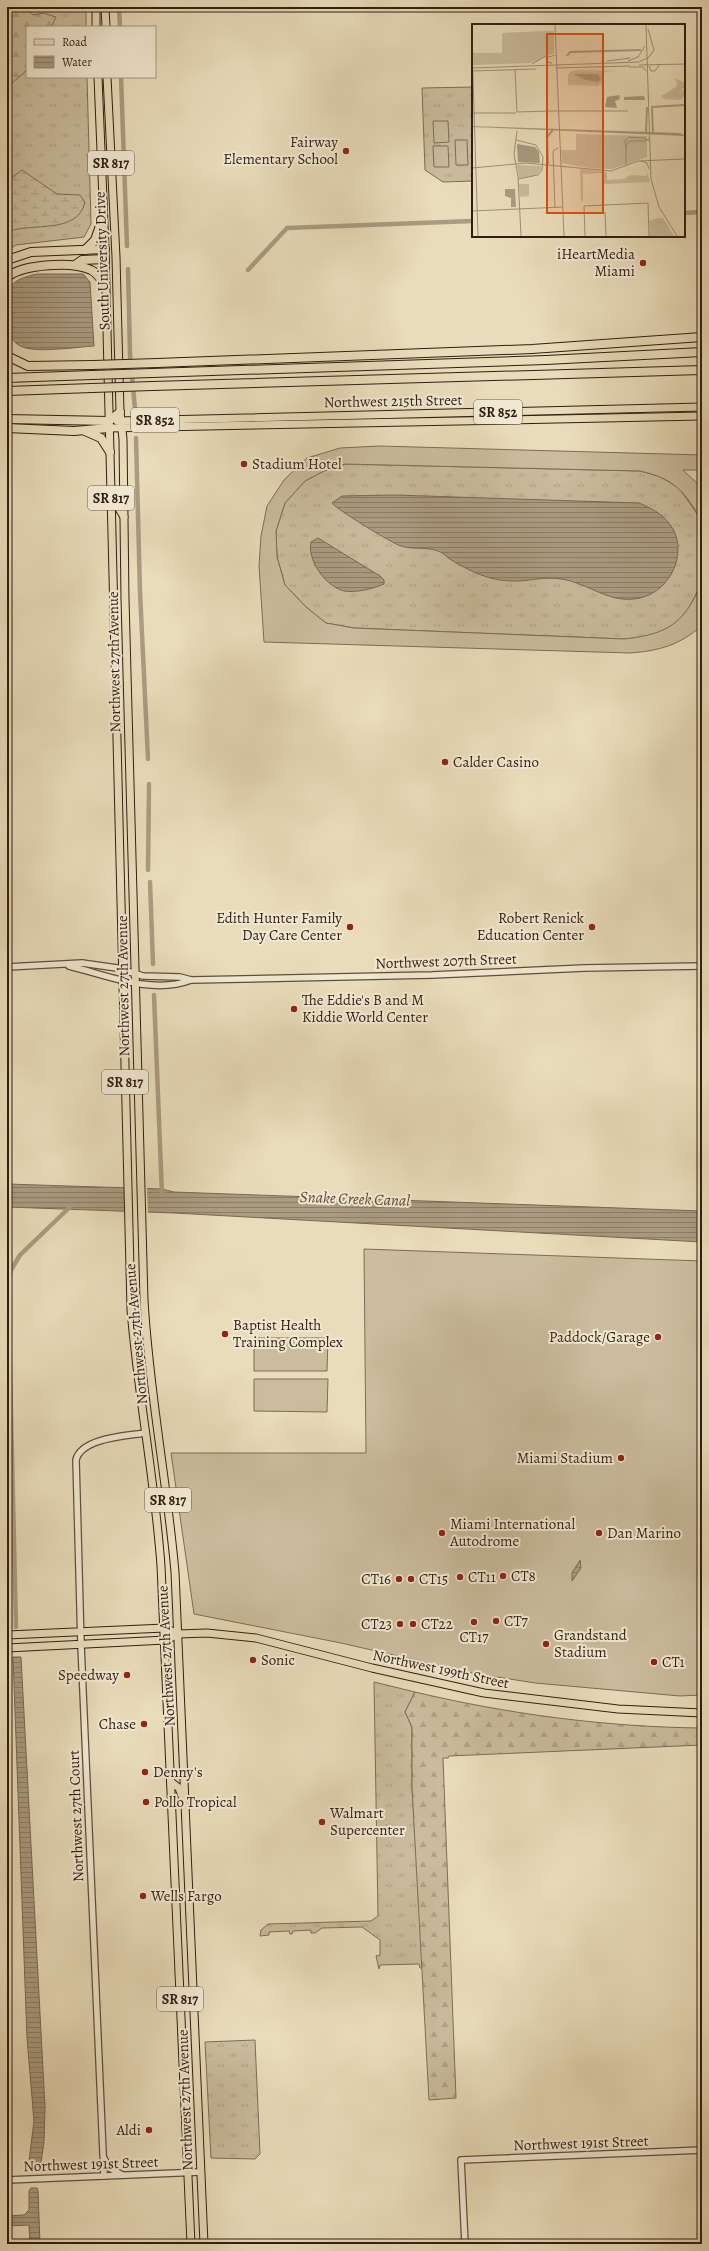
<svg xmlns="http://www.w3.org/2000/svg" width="709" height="2251" font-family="Alegreya,serif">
<defs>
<pattern id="grass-tufts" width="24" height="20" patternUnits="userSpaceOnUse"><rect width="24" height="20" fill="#cabc9d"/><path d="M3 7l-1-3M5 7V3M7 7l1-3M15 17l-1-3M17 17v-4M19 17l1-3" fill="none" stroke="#aea186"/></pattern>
<pattern id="forest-firs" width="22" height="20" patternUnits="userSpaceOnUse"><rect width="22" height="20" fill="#cabc9d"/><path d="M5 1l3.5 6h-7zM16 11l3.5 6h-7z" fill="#aea186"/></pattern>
<pattern id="wetland-marsh" width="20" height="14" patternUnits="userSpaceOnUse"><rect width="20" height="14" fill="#cabc9d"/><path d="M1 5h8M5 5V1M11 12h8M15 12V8" fill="none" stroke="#aea186"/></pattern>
<pattern id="water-rules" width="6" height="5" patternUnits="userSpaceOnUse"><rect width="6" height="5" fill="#aa9b81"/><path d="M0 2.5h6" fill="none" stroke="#8b7e68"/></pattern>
</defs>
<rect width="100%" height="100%" fill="#e9dcba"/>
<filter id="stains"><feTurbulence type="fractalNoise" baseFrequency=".005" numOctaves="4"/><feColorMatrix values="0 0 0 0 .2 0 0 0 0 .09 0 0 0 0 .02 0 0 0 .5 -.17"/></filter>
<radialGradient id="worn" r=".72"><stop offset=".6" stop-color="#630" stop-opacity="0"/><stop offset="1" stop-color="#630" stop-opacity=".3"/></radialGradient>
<g fill="url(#grass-tufts)" stroke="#7d6d57">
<path d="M7 7H86V27H27V77H87L91 224 84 237 16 245 7 250Z"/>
<path d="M473 87V181L443 182 425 170 422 88Z"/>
<path d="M345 464 640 471 659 476 679 488 702 521V582L689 608 676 624 651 636 624 639 354 628 326 623 306 607 285 585 277 557 276 531 285 503 305 481 324 471Z"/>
<path d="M374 1682 415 1692 405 1712 412 1727V1788L424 1968H420L419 1964 380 1965 379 1969 376 1956 380 1955V1940L362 1927 322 1928 315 1933H311V1930L293 1931 292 1934H290L289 1931 269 1932V1935L260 1936 261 1930 268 1924 371 1921 378 1916Z"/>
<path d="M255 2040 260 2154 255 2159 211 2158 205 2042Z"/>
</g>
<g fill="url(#forest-firs)" stroke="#7d6d57">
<path d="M7 7H24L33 15 43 13 56 17 51 27H27V68L24 73 7 87V37L9 29 7 31Z"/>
<path d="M415 1692C508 1714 605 1727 702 1728V1745L449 1756 448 1758H443L456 2098 429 2100 412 1788V1727L405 1712Z"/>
</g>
<path fill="url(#wetland-marsh)" stroke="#7d6d57" d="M22 170 57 194 80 195 85 202C78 235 31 222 7 232V181Z"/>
<g fill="#cabc9d" stroke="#7d6d57">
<path d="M433 121H448L449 142 434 143Z"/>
<path d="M455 140H467L468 165H456Z"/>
<path d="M433 146H448L449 167H434Z"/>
<path d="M379 446 702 455V470H683L702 488V521C684 491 675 479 640 471L345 464 324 471 305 481 285 503 276 531 277 557 285 585 306 607 326 623 354 628 624 639C668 634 684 624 702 582V625C681 645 658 651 630 653L264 642 259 566 261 536 267 506 284 480 307 458 340 448Z"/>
<path d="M364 1249 702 1261V1695L680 1696 535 1683 472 1673 341 1643 194 1614 171 1453H366Z"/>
<path d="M254 1338H328L327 1371H254Z"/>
<path d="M254 1379H328L327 1412 254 1411Z"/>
</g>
<g fill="url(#water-rules)" stroke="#796954">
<path d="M37 274H83L90 282 94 346C77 347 38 353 23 347 5 341 7 320 7 304 7 300 6 293 8 289 14 280 27 276 37 274Z"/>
<path d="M394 495 639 503C651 508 661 513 669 523 690 549 672 591 640 598 610 605 589 583 561 579 544 576 527 582 510 581 486 580 468 570 448 558 436 544 417 551 401 546 393 544 336 509 332 503L342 496Z"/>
<path d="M318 538 380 576 384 580V584C372 589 356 593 344 591 325 586 307 560 311 542Z"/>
<path d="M7 1184 162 1189 174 1192 702 1211V1242L174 1213 7 1207Z"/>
<path d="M580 1560 581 1568 572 1581V1573Z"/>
<path d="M13 1657H21L45 2107 44 2142 40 2169H28L34 2121 27 2038Z"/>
<path d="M31 2188H37L38 2191 40 2244H30L29 2225 7 2226V2216L24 2215 29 2210V2191Z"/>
</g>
<path fill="#e9dcba" d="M124 1186 147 1187 148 1214 124 1213Z"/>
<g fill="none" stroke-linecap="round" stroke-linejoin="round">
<g stroke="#aa9b81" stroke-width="4.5">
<path d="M119 7 120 27"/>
<path d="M121 77 127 246"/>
<path d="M684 213 702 212"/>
<path d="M128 269 130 354 135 409"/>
<path d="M248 270 287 228 473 221"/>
<path d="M136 438 140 592 148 759"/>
<path d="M148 870 149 784"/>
<path d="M150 882 153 964"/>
<path d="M154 995 162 1195"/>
<path d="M16 1627 8 1287 11 1270 20 1255 71 1206"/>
</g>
<g stroke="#5e4e3b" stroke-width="8">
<g id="tertiary">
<path d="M69 966C107 975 152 995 191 980"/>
<path d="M7 967 82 963 117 968 143 976 180 977 191 980 432 975 584 968 702 966"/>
<path d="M104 2158 108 2167 122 2175"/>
<path d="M104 2176 81 1645 76 1460C81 1438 126 1436 145 1433"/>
<path d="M7 2180 201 2172"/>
<path d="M465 2244 461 2160 702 2150"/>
</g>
</g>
<g stroke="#301e11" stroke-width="9">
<g id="primary">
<path d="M96 7V27"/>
<path d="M105 7 106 27"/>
<path d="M98 77 105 249 131 1310C138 1396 155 1480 161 1566L191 2244"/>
<path d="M107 77 116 257 120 412 123 439 125 599 144 1300C149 1391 167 1481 175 1572L204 2244"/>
<path d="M117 421 702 407"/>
<path d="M109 428 702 416"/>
<path d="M111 504 118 507 124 517"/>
<path d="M7 1635 165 1628 178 1634 207 1633 256 1638 372 1668 484 1693 618 1709 702 1713"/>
<path d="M7 1648 166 1640 178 1634"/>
<path d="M171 1782 179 1788 183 1799"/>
</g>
</g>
<g stroke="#301e11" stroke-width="10">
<g id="motorway">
<path d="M85 250 95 240 103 217"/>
<path d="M7 260 31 252 105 249"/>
<path d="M75 265 82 260 105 259"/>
<path d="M7 277C24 264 72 261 91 270 98 273 101 280 105 286"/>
<path d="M7 356 28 366 93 365"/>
<path d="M157 363 532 349 702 337"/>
<path d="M152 373 546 360 702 352"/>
<path d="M7 378 92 375"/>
<path d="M152 386 702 370"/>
<path d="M7 391 92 388"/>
<path d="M7 419 109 421 120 412"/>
<path d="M7 428 74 431 109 428"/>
<path d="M85 431 101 438 110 452"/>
</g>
</g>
<use href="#tertiary" stroke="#f1e8d2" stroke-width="5.5"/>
<use href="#primary" stroke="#e9dcba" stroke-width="7"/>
<use href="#motorway" stroke="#e9dcba" stroke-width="8"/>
<g stroke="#301e11" stroke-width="10" stroke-linecap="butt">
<g id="motorway-bridge">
<path d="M93 365 157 363"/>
<path d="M92 375 152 373"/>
<path d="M92 388 152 386"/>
</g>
</g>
<use href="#motorway-bridge" stroke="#e9dcba" stroke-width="8"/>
</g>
<g fill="#8f2418" stroke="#f1e8d2" stroke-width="1.5">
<circle cx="346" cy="151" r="4"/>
<circle cx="643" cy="263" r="4"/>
<circle cx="244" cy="464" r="4"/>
<circle cx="445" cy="762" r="4"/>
<circle cx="350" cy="927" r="4"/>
<circle cx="592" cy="927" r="4"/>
<circle cx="294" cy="1009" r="4"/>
<circle cx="225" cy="1334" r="4"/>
<circle cx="658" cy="1337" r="4"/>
<circle cx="621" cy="1458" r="4"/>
<circle cx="442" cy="1533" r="4"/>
<circle cx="599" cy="1533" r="4"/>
<circle cx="503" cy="1576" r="4"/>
<circle cx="460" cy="1577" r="4"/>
<circle cx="399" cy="1579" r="4"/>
<circle cx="411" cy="1579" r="4"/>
<circle cx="496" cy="1621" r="4"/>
<circle cx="474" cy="1622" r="4"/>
<circle cx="400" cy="1624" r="4"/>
<circle cx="413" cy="1624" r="4"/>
<circle cx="546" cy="1644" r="4"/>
<circle cx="253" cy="1660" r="4"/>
<circle cx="654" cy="1662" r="4"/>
<circle cx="127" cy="1675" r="4"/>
<circle cx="144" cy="1724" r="4"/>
<circle cx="145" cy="1772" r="4"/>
<circle cx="146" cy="1802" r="4"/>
<circle cx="322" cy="1822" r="4"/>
<circle cx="143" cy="1896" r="4"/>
<circle cx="149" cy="2130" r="4"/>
</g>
<g text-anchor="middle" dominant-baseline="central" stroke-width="4" stroke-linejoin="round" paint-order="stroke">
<g fill="#f1e8d2" stroke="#6a5b4b" stroke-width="1">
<rect x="88" y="151" width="46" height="24" rx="3"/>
<rect x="474" y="400" width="48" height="24" rx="3"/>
<rect x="131" y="408" width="48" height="24" rx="3"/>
<rect x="88" y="486" width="46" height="24" rx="3"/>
<rect x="102" y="1070" width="46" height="24" rx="3"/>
<rect x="145" y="1488" width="46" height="24" rx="3"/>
<rect x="157" y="1987" width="46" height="24" rx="3"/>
</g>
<g font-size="14" font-weight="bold" fill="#301e11">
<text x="111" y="163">SR 817</text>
<text x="498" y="412">SR 852</text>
<text x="155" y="420">SR 852</text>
<text x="111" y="498">SR 817</text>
<text x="125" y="1082">SR 817</text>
<text x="168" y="1500">SR 817</text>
<text x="180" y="1999">SR 817</text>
</g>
<g font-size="15" fill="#301e11" stroke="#f1e8d2" text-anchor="start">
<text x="338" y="142" text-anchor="end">Fairway<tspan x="338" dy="17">Elementary School</tspan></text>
<text x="635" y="254" text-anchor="end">iHeartMedia<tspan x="635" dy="17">Miami</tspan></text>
<text x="252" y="464">Stadium Hotel</text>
<text x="453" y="762">Calder Casino</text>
<text x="342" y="918" text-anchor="end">Edith Hunter Family<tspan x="342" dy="17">Day Care Center</tspan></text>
<text x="584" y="918" text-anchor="end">Robert Renick<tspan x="584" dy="17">Education Center</tspan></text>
<text x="302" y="1000">The Eddie's B and M<tspan x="302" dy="17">Kiddie World Center</tspan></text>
<text x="233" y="1325">Baptist Health<tspan x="233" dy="17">Training Complex</tspan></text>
<text x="650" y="1337" text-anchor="end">Paddock/Garage</text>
<text x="613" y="1458" text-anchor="end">Miami Stadium</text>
<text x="450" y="1524">Miami International<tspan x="450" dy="17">Autodrome</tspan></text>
<text x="607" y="1533">Dan Marino</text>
<text x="511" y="1576">CT8</text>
<text x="468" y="1577">CT11</text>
<text x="391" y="1579" text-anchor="end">CT16</text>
<text x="419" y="1579">CT15</text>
<text x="504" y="1621">CT7</text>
<text x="392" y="1624" text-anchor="end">CT23</text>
<text x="421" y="1624">CT22</text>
<text x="554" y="1635">Grandstand<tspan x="554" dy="17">Stadium</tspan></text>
<text x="474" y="1637" text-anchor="middle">CT17</text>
<text x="261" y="1660">Sonic</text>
<text x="662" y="1662">CT1</text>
<text x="119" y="1675" text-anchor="end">Speedway</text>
<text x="136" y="1724" text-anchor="end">Chase</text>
<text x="153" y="1772">Denny's</text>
<text x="154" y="1802">Pollo Tropical</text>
<text x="330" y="1813">Walmart<tspan x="330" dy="17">Supercenter</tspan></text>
<text x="151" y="1896">Wells Fargo</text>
<text x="141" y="2130" text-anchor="end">Aldi</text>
</g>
<g font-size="15" fill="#301e11" stroke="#f1e8d2">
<text transform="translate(102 261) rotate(-92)">South University Drive</text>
<text transform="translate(393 401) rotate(-1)">Northwest 215th Street</text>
<text transform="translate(114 662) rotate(-91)">Northwest 27th Avenue</text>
<text transform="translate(446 961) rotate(-2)">Northwest 207th Street</text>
<text transform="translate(123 986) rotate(-91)">Northwest 27th Avenue</text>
<text transform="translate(136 1334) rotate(-95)">Northwest 27th Avenue</text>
<text transform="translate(166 1656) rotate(-93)">Northwest 27th Avenue</text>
<text transform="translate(441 1669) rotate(12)">Northwest 199th Street</text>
<text transform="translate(76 1816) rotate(-92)">Northwest 27th Court</text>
<text transform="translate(185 2100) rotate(-92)">Northwest 27th Avenue</text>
<text transform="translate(581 2143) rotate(-2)">Northwest 191st Street</text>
<text transform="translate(91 2164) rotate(-2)">Northwest 191st Street</text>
</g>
<g font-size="16" font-style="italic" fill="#5b4a38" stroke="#f1e8d2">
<text transform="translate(355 1199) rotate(2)">Snake Creek Canal</text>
</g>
</g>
<g transform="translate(472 24)">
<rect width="213" height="213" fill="#e9dcba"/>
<path d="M82 7V29L59 39 1 41 0 29H30V9ZM102 47 127 48 131 55 127 61 101 60 97 53ZM45 141 69 142V146L63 152 47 154ZM47 160H57V172L48 173ZM186 194H191L202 212H178L177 197Z" fill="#cabc9d"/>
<path d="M80 7 81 10H76L79 12 77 16 73 15 69 20 63 11 62 13 56 9V15L53 17 56 24 52 26 50 23 48 26 41 18 39 27 33 19 30 21V9ZM202 54 213 59 212 64 207 69 213 65V71L209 76 192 75 189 72 204 63 205 58ZM108 145 135 148V156L152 155 159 151 175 152 174 145 178 158 132 160 131 149 111 150V177H109Z" fill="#cabc9d"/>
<path d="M77 24 81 27 64 37 39 39 41 28Z" fill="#cabc9d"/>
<path d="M99 47 105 46 143 47 130 48 132 58 125 62 96 61V51ZM102 47 127 48 131 55 127 61 101 60 97 53ZM104 110 175 112V133L140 145 117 144 90 139 89 126H104Z" fill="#cabc9d" fill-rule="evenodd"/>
<path d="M101 50H126L129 55 126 58 114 56ZM147 71 148 75 143 77 145 84 133 83 135 73ZM172 72 173 76H152V73ZM0 102 208 109 213 112 0 103ZM45 120 63 123 67 128 68 139 46 138ZM33 165H43L44 183H39V174L33 172Z" fill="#aa9b81"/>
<path fill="none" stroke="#aa9b81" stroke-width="2" d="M95 32 98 28 169 26M174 109 175 83M181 110 180 83 213 81M76 140 75 113 81 106"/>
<path fill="none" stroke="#9f9076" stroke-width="1" d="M83 1 92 212M174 1 179 155 187 183 205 212M0 24 6 212M135 37 158 34M156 37 166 33 173 22M80 39 75 38 74 34 83 31M60 40 74 32M167 41 213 40M177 42 179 47H183L188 40M157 43H171L174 47M0 44 167 38 177 33 182 26 176 5M84 44 158 42M43 46 45 88M0 47 64 45M80 87H156M45 88 80 87M0 89H44M45 107 42 130 46 152 49 212M44 116 64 121 71 133 70 146 66 151 46 155M154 121V141M154 122 158 117H173L178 114M154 124 153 117 157 113 172 114 178 117M169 137 175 139 177 145M0 144 54 139 139 147 166 137 213 135M83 184 81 127 86 124M0 187 91 183M133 188 134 212M113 212 112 182 176 179 177 212"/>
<path fill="#d6530c" fill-opacity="0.15" stroke="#d6530c" stroke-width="2" d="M75 10H131V189H75Z"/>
<rect width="213" height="213" fill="none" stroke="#301e11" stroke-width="2"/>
</g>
<rect width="709" height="2251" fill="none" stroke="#e9dcba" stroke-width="24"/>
<rect x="8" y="8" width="693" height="2235" fill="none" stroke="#301e11" stroke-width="2"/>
<rect x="12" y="12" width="685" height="2227" fill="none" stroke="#301e11"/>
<rect x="26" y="26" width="130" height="52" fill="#f1e8d2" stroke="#a49785"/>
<rect x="34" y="39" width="20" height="6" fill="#e9dcba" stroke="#a49785"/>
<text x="62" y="46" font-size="12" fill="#301e11">Road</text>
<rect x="34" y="56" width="20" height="12" fill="url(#water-rules)" stroke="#a49785"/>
<text x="62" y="66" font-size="12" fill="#301e11">Water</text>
<rect width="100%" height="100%" filter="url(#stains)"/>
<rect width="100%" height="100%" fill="url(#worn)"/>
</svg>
